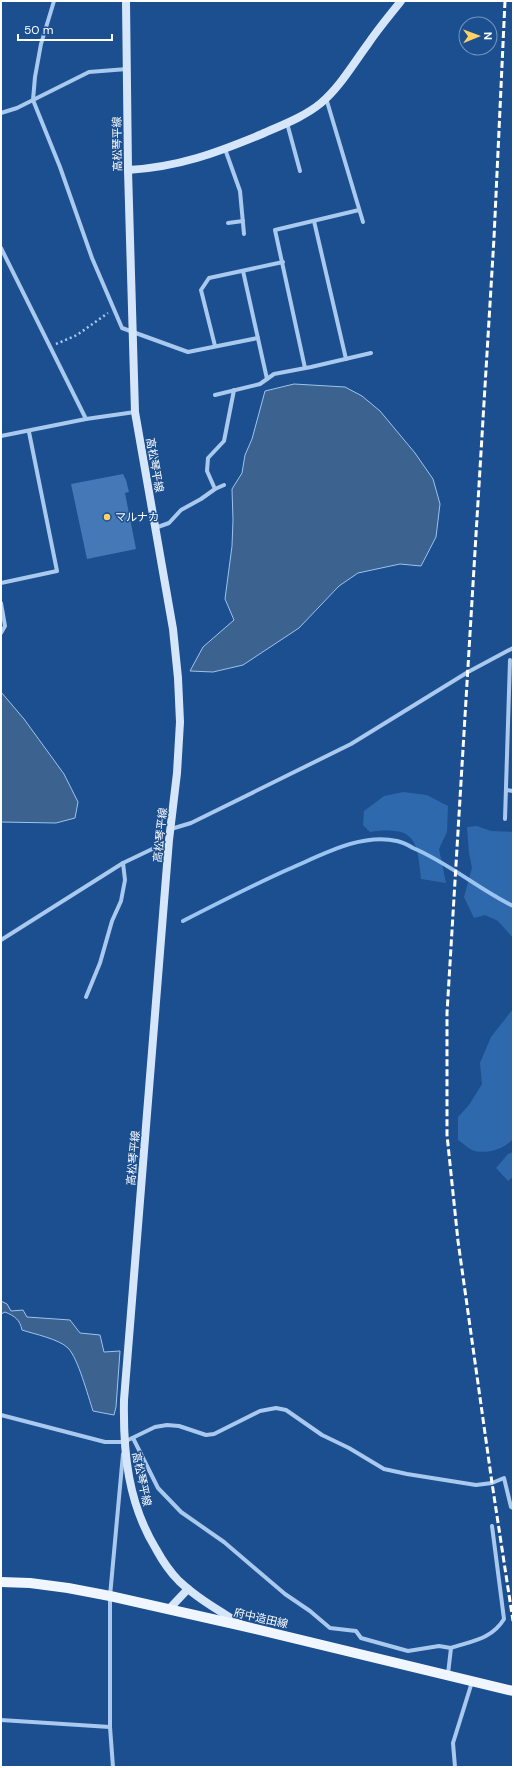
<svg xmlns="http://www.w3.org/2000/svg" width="514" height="1768" font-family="'DM Sans','Noto Sans JP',sans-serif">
<rect width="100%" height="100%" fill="#1b4f8f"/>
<g fill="#2e69ad">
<path d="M403 792 427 795 448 806 447 832 439 849 446 883 421 879C417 839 415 826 370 832L363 825 364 811 384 796Z"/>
<path d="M477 826 491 831 513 832V938L498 921 485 915 474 918 464 897 472 868 469 853 467 827Z"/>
<path d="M513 1009V1139C504 1149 488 1154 474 1151 469 1149 463 1143 458 1140V1117L469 1105 482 1084 480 1063 491 1037Z"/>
<path d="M513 1152V1177L508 1181 496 1168 508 1154Z"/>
</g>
<g fill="#3c6290" stroke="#9cc4f0">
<path d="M294 384 345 387 362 396 380 411 415 453 433 479 440 504 436 537 421 566 400 564 358 573 339 586 299 628 243 665 213 672 190 671 203 647 234 620 225 599 232 546 233 520 232 489 242 473 245 455 252 439 265 391Z"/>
<path d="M1 692 24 719 64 774 78 802 75 818 56 823 1 822Z"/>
<path d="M1 1301 7 1304 11 1311 23 1310 27 1317 70 1320 80 1333 100 1335 104 1352 120 1351 116 1407 114 1415 93 1411C88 1396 78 1358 68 1348 59 1339 34 1334 22 1330 20 1320 15 1316 5 1312L1 1314Z"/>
</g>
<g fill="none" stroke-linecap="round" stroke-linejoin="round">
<path stroke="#9cc4f0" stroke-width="4" d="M183 921C218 903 253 885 289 869 322 855 360 833 397 841 402 842 408 845 413 848 449 863 478 889 513 906"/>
</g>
<path fill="#4478b7" d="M123 474 126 480 129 492 125 493 136 549 87 559 71 484Z"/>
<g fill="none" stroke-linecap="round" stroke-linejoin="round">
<path stroke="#a9c9ee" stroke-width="2.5" stroke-dasharray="2 3" stroke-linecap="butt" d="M56 344 77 335 108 313"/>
<g stroke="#a9c9ee" stroke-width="4">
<path d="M54 1 41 44 35 77 33 100 60 167 92 258 122 328 188 352 258 338"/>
<path d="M326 98 363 222"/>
<path d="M1 113 17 108 89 72 127 69"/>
<path d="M287 123 300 171"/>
<path d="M225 149 240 191 244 234"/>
<path d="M314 221 346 359"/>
<path d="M228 223 243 221"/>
<path d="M1 248 86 419"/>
<path d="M243 271 267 379"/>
<path d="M215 346 201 290 209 278 283 262"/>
<path d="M305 368 275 230 359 210"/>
<path d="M215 395 260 384 274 374 311 367 371 353"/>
<path d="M1 436 86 419 135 412"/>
<path d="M215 489 207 471 208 458 224 441 234 390"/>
<path d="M155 528 169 523 181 510 201 499 215 489 224 485"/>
<path d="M1 583 57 571 29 432"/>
<path d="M1 603 5 626 1 633"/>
<path d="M506 790 513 791"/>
<path d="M505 819 510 660"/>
<path d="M171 829 191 823 351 744 468 672 513 648"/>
<path d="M1 940 123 863 169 841"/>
<path d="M86 997 100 963 112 921 121 901 125 880 123 863"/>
<path d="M1 1415 105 1442H124L155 1427 167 1425 179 1426 206 1435 214 1434 260 1411 276 1408 286 1410 322 1435 349 1448 384 1469 407 1474 476 1485 492 1483 504 1478 511 1507 513 1508"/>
<path d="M133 1438 158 1488 181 1512 224 1542 285 1594 310 1611 330 1628 356 1631 361 1638 408 1651 439 1646 451 1648"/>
<path d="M448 1674 451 1648C472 1641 492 1639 504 1619L492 1526"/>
<path d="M1 1720 110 1727"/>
<path d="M113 1767 110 1727V1596L123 1454"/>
<path d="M455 1767 453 1743 472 1682"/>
</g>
<g stroke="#d6e6fa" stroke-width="8">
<path d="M126 1 128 170 135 412 173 629 178 678 180 722 177 773 169 840 124 1400C123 1453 128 1503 156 1549 162 1560 170 1572 179 1581 197 1598 218 1610 239 1623"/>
<path d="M128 170C179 167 216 153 262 134 282 125 304 117 321 103 340 87 353 64 368 44 378 29 390 15 401 1"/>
<path d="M169 1609 188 1589"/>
</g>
<path stroke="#f0f6ff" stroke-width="10" d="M1 1582 30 1583 68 1588 110 1596 243 1626 513 1691"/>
<path stroke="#fff" stroke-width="3" stroke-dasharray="7 3" stroke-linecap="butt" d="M505 1 494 238 447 1013V1135L458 1241 492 1483 513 1621"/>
</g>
<circle fill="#ffd166" stroke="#1b4f8f" stroke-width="1.5" cx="107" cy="517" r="4"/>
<g text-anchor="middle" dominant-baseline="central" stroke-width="3" stroke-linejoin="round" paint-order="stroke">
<g font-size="11" fill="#fff" stroke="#1b4f8f">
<text transform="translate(117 144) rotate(-91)">高松琴平線</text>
<text transform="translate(155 465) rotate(80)">高松琴平線</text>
<text transform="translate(160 835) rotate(-84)">高松琴平線</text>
<text transform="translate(133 1158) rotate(-85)">高松琴平線</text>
<text transform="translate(142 1479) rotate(78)">高松琴平線</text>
<text transform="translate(261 1618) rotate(13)">府中造田線</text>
</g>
<g font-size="11" fill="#fff" stroke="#1b4f8f" text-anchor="start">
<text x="115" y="517">マルナカ</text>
</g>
</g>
<rect width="514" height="1768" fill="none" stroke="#ffffff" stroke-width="4"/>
<g transform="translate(478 36) rotate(89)"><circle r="19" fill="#1b4f8f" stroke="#7695bc"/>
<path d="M0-3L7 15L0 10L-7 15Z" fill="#ffd166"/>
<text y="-6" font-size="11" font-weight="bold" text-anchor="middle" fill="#ffffff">N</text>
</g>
<path d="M18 34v6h94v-6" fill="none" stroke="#ffffff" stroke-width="2"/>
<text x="24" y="34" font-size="12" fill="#ffffff" stroke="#1b4f8f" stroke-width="3" paint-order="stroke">50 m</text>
</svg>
